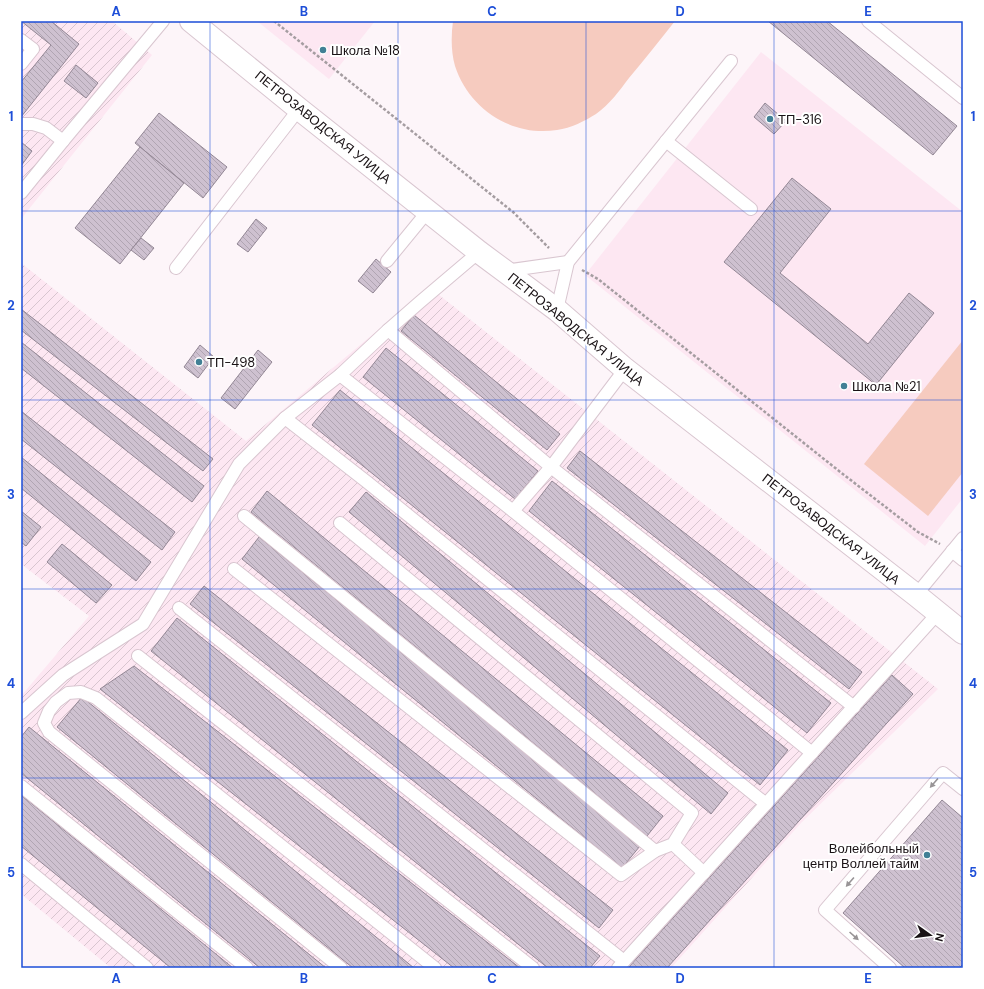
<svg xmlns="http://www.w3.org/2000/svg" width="984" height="989" font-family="'DM Sans',sans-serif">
<defs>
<pattern id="industrial-furrows" width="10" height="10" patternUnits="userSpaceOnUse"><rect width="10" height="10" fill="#fde7f2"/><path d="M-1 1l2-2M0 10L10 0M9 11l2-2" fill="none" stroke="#d8c5cf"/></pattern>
<pattern id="building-back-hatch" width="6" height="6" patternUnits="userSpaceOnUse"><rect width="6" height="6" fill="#cec1d0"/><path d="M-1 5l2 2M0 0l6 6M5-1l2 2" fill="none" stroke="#b0a5b2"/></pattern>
</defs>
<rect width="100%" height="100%" fill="#fdf5f9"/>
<g fill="#fde7f2">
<path d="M257 21H375L329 79Z"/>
<path d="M761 52 963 212V498L925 546 585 275Z"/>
</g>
<g fill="url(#industrial-furrows)">
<path d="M21 21H112L152 55 21 219Z"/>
<path d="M21 263 246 441 429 287 938 689 801 823 671 968H111L21 894V696L89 616 21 564Z"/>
</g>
<g fill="#f6cbbf">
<path d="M453 21H675C660 40 645 59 629 78 620 90 609 105 596 114 585 121 571 128 557 130 512 137 469 109 455 66 451 52 451 36 453 21Z"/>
<path d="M963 340V472L928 516 864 464Z"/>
</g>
<g fill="url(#building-back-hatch)" stroke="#938795">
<path d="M21 21H51L79 44 21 117V82L51 45Z"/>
<path d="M768 21H827L957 126 933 155Z"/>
<path d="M76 65 98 83 86 98 64 81Z"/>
<path d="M765 103 786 121 774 134 754 117Z"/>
<path d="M159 113 227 167 203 198 135 143Z"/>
<path d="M21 142 32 151 21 166Z"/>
<path d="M140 147 184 183 120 264 75 228Z"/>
<path d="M792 178 831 209 780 273 868 344 909 293 934 313 876 385 724 262Z"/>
<path d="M256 219 267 228 248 252 237 244Z"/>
<path d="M141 238 154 248 144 260 131 250Z"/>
<path d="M376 259 391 272 373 293 358 281Z"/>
<path d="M21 309 213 459 203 471 21 330Z"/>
<path d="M414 315 560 434 547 450 401 331Z"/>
<path d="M21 342 204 486 192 502 21 368Z"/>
<path d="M200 345 214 357 198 378 184 367Z"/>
<path d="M386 348 538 471 515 499 363 377Z"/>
<path d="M258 350 272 362 235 409 221 398Z"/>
<path d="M340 390 788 750 760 785 312 425Z"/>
<path d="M21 411 175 532 162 550 21 439Z"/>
<path d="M580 451 862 672 849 689 567 468Z"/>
<path d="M21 457 151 562 136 581 21 488Z"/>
<path d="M552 481 831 703 807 733 529 511Z"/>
<path d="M267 491 663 816 647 836 251 512Z"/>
<path d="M366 492 728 793 711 814 349 512Z"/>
<path d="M21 511 41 527 26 546 21 542Z"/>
<path d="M259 537 640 846 622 868 242 559Z"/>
<path d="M62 544 112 585 96 603 47 562Z"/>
<path d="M204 586 613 910 599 928 190 604Z"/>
<path d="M177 618 600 956 590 968H548L151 651Z"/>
<path d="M134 666 520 968H454L100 689Z"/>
<path d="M892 675 913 694 667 968H628Z"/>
<path d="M82 697 414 968H353L57 727Z"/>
<path d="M29 727 326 968H260L21 773V737Z"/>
<path d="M21 795 233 968H171L21 846Z"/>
<path d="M942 800 963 818V964L959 968H905L843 913Z"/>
</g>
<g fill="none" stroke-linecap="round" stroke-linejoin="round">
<g stroke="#d9c6d0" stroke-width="14">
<g id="service">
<path d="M868 21 963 98"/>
<path d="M21 40 33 49 21 64"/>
<path d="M21 124H33L46 128 63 141"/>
<path d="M666 141 751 209"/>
<path d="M21 193 63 141 163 21"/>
<path d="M387 261 428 211"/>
<path d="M176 268 299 109"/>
<path d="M504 271 568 262"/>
<path d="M557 310 568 262 731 61"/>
<path d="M388 330 551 467 854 707"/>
<path d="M340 375 513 511 812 753"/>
<path d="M285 418 367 482 766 804"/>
<path d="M513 511 551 467 625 369"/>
<path d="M244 516 655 851"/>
<path d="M952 551 963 560"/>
<path d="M234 569 621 875 655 851 673 844 692 813 340 523"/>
<path d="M916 595 963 538"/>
<path d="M179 608 624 961"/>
<path d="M138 656 533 968"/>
<path d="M21 713 63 675 143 624 239 464 285 418 340 375 388 330 420 302 479 252"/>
<path d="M21 786 247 968"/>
<path d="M673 844 704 873"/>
<path d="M21 864 147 968"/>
<path d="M341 968 49 732 44 723 49 711 56 702 68 693 81 692 96 698 435 968"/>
<path d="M618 968 938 613"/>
<path d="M890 968 825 910 943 773 963 789"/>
</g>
</g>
<g stroke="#d9c6d0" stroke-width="24">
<path id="minor" d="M191 21 299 109 479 252 557 310 625 369 916 595 963 633"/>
</g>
<g stroke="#a59da1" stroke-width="2.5" stroke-dasharray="3 2" stroke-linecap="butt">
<path d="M274 21 513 212 549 248"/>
<path d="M582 270 598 279 839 471 918 532 940 544"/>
</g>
<use href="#service" stroke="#fff" stroke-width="12"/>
<use href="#minor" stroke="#fff" stroke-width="22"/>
</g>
<defs><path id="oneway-solid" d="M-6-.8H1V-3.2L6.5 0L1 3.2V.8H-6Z"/></defs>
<g fill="#989496">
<use href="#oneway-solid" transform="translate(934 783) rotate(131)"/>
<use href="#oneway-solid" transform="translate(850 882) rotate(131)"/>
<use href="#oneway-solid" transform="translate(854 936) rotate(42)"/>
</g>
<path fill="none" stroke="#1d4ed8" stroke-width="1" stroke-opacity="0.55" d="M210 21V968M398 21V968M586 21V968M774 21V968M21 211H963M21 400H963M21 589H963M21 778H963"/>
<g fill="#418095" stroke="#fff" stroke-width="1.5">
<circle cx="323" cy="50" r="4"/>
<circle cx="770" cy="119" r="4"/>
<circle cx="199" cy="362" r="4"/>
<circle cx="844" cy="386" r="4"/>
<circle cx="927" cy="855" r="4"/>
</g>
<g text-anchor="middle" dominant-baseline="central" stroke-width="4" stroke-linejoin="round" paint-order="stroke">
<g font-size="13" fill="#191215" stroke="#fff" text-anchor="start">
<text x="331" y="50">Школа №18</text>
<text x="778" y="119">ТП-316</text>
<text x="207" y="362">ТП-498</text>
<text x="852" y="386">Школа №21</text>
<text x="919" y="848" text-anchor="end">Волейбольный<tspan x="919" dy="15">центр Воллей тайм</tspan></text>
</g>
<g font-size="13" fill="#191215" stroke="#fff">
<text transform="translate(323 127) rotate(39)">ПЕТРОЗАВОДСКАЯ УЛИЦА</text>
<text transform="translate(576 329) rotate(39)">ПЕТРОЗАВОДСКАЯ УЛИЦА</text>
<text transform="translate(831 529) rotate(38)">ПЕТРОЗАВОДСКАЯ УЛИЦА</text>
</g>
</g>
<rect width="984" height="989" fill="none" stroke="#ffffff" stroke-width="44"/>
<g transform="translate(930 935) rotate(104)" stroke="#ffffff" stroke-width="3" paint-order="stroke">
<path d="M0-3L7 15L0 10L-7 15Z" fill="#191215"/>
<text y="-6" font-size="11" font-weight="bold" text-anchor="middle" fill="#191215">N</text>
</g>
<rect x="22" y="22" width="940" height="945" fill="none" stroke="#1d4ed8" stroke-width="1.5"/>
<g font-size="13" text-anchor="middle" font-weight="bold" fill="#1d4ed8">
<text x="116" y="16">A</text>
<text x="304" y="16">B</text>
<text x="492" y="16">C</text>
<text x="680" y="16">D</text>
<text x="868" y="16">E</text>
<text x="11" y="121">1</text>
<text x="973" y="121">1</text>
<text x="11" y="310">2</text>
<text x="973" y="310">2</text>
<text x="11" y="499">3</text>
<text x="973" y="499">3</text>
<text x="11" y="688">4</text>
<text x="973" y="688">4</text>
<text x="11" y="877">5</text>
<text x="973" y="877">5</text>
<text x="116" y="983">A</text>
<text x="304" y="983">B</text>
<text x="492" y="983">C</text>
<text x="680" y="983">D</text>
<text x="868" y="983">E</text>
</g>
</svg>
